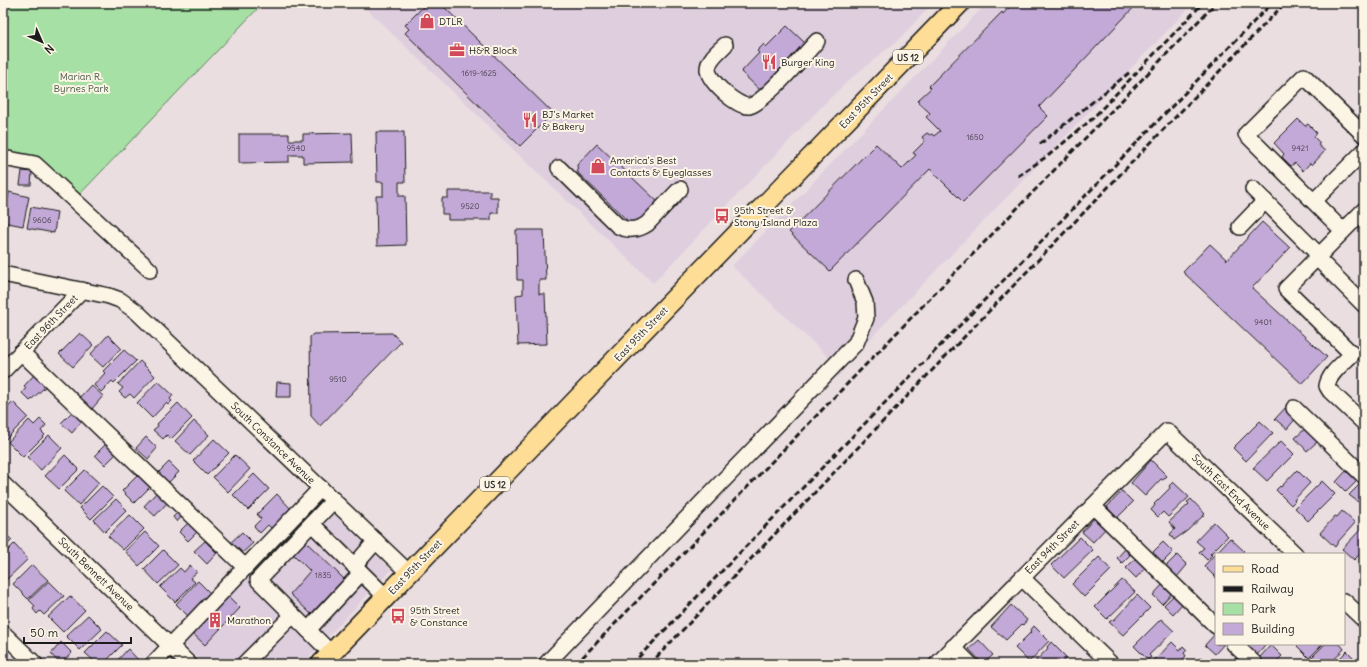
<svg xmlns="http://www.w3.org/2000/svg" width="1367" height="667" font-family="Delius,sans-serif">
<rect width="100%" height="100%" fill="#ebdee1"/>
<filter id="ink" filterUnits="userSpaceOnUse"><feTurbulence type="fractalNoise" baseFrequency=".025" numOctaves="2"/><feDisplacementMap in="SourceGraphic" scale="8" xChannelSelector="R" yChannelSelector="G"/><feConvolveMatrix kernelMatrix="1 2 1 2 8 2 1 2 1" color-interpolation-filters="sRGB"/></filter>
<g filter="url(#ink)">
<g fill="#dfcede">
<path d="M360 3H933L897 41 851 78 829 99 653 283Z"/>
<path d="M987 3H1194L841 369 732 266Z"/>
<path d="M315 495 391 570 302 664H204L177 638Z"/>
</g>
<path fill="#a7e0a5" stroke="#627e60" d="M3 3H263L79 195 35 164 3 157Z"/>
<g fill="#c3a9d7" stroke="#1c1c1c">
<path d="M427 3H440L553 113 520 146 405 33 409 29 405 25Z"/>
<path d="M1013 3H1138L1039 107 1048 116 963 202 930 169 830 271 789 232 876 144 902 169 916 155 913 153 925 141 922 137 927 133 930 135 932 134 934 136 940 131 926 117 930 113 917 101 931 88 929 86 1002 12 1003 14Z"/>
<path d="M787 26 805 43 760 90 741 72 759 53 757 51 764 44 766 47Z"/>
<path d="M1298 119 1305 126 1308 124 1317 133 1314 137 1320 143 1318 145 1325 151 1312 165 1310 163 1303 171 1295 163 1291 166 1282 157 1284 154 1274 143Z"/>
<path d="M376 132H404L405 182H399V196H405L406 245 377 246 376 196H383V182H377Z"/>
<path d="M352 133 353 162 303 163V155H289V162L239 163V134H289V140H303V134Z"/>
<path d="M597 144 659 203 641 222 630 223 578 173 577 165Z"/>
<path d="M22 171 32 172 31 185H20Z"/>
<path d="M448 191H490V197H498V213H491V220H448V214H442V198H448Z"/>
<path d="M9 192 29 197 23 226 3 222Z"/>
<path d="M31 207 57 212 54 233 27 228Z"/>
<path d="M1262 222 1290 248 1252 288 1327 357 1302 384 1183 272 1210 244 1227 260Z"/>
<path d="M516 230H544L546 280H539V294H545L547 344 518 345 516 295 523 294V280H517Z"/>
<path d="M80 333 93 345 73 367 59 354Z"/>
<path d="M392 333 401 342 320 426 311 416 310 337 313 334Z"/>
<path d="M108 335 121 348 103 367 90 355Z"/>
<path d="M124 350 136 361 114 383 112 381 101 392 94 385 105 373 103 371Z"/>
<path d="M140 361 155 376 134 398 130 394 125 398 119 392 123 388 118 384Z"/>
<path d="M34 375 46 386 30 401 22 393 26 388 24 386Z"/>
<path d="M158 381 173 395 170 399 172 401 168 405 166 403 152 418 137 403Z"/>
<path d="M277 382 291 383V397H276Z"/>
<path d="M91 385 103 396 91 410 79 398Z"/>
<path d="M13 402 28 417 6 439 3 436V413Z"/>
<path d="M178 403 192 418 171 439 167 435 163 439 153 430 158 426 157 424Z"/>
<path d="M1286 407 1297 417 1287 429 1275 419Z"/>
<path d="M72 412 82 421 72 433 61 423Z"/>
<path d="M40 419 46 425 41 431 45 435 23 457 8 442 29 420 34 425Z"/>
<path d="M194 421 209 435 190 455 175 441Z"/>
<path d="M1260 421 1273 433 1246 461 1233 448Z"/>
<path d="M1307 427 1319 440 1307 451 1295 438Z"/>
<path d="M49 435 62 448 41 470 27 457Z"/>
<path d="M146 437 157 448 148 459 136 448Z"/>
<path d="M214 439 229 453 207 475 193 461Z"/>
<path d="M1281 441 1294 454 1267 481 1253 468Z"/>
<path d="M106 444 116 454 105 465 95 455Z"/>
<path d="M65 455 79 469 59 489 45 476Z"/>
<path d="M235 455 250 469 228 492 213 477Z"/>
<path d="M1151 460 1167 476 1163 480 1161 479 1145 496 1131 483Z"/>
<path d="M169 462 179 472 168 483 158 473Z"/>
<path d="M85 470 99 483 79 505 64 491Z"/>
<path d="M1297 470 1310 483 1294 500 1295 501 1291 505 1276 490 1280 486 1281 487Z"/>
<path d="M1346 471 1357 481 1346 492 1336 482Z"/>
<path d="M254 474 269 489 248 510 233 495Z"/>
<path d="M138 475 150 487 134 503 122 491Z"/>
<path d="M1322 481 1335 494 1308 521 1295 508Z"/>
<path d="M1173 482 1189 497 1168 517 1163 512 1158 517 1151 510 1155 505 1154 504 1170 488 1169 486Z"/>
<path d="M1361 483 1364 486V495L1358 502 1349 495Z"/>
<path d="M102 486 113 497 91 519 80 508Z"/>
<path d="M1122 491 1133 502 1117 518 1107 507Z"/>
<path d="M157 492 168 502 155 516 144 506Z"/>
<path d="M277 494 291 509 271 528 268 525 260 533 254 526 261 519 257 514Z"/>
<path d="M116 499 127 510 105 532 94 520Z"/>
<path d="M1191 499 1205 514 1187 531 1174 540 1170 534 1175 529 1169 522 1189 504 1187 502Z"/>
<path d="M1342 511 1355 523 1337 543V544L1335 547 1320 533 1335 516 1337 517Z"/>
<path d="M177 513 181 517 177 522 173 517Z"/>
<path d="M130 515 144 529 123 550 108 536Z"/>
<path d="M1095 517 1107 527 1093 542 1082 532Z"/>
<path d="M189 522 198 531 188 541 179 532Z"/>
<path d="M1214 522 1228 536 1210 554 1212 555 1207 560 1199 552 1204 548 1196 541Z"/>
<path d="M1364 526V550L1354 560 1342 549Z"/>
<path d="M3 532 12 540 3 549Z"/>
<path d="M145 532 159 546 139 566 125 551Z"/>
<path d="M242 532 253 543 240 555 229 544Z"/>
<path d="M1080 537 1093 550 1064 578 1051 565Z"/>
<path d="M1230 538 1244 551 1241 554H1216V578L1204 566Z"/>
<path d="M304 540 344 579 311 614 290 594 310 571 292 553Z"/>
<path d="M205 541 217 553 207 564 194 551Z"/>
<path d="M1163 542 1173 552 1162 563 1152 553Z"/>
<path d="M14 544 28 559 6 580 3 578V555Z"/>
<path d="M1125 549 1130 555 1122 563 1117 558Z"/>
<path d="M163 550 178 565 158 584 144 569Z"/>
<path d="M1177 555 1187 565 1177 577 1166 566Z"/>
<path d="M1099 557 1111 570 1084 597 1072 584Z"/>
<path d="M1137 557 1147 566 1136 578 1126 568Z"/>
<path d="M1364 561V572L1358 566Z"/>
<path d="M32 565 48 580 28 599 13 584Z"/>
<path d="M190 565 197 572 190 578 195 582 175 602 160 587 180 568 184 572Z"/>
<path d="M1122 580 1135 592 1107 619 1095 607Z"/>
<path d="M49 581 64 596 44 615 40 611 37 614 33 609 35 606 29 600Z"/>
<path d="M198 581 210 593 188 616 176 604Z"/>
<path d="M1163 584 1172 593 1162 604 1153 595Z"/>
<path d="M226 594 240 608 205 645 191 632Z"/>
<path d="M1137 595 1150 608 1123 635 1109 622 1113 619 1114 620Z"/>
<path d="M1174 595 1183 603 1173 614 1164 605Z"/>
<path d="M70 596 85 610 63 632 48 617Z"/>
<path d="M1011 605 1027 620 1023 625 1022 624 1006 640 991 627Z"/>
<path d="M88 615 102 629 80 650 66 636Z"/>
<path d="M1161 619 1174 631 1149 655 1151 657 1148 660 1134 646Z"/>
<path d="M1034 626 1049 641 1029 662 1015 648 1031 632 1030 631Z"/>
<path d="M107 631 122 645 103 664H89L93 660 85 653Z"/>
<path d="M1215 634 1216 644H1224L1215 654 1205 645Z"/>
<path d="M979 640 993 655 983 664 969 649Z"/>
<path d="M61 642 72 653 60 664 51 654Z"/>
<path d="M1051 642 1067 658 1059 664H1033L1048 648 1047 647Z"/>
<path d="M1172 642 1180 650 1183 646 1187 650 1184 653 1186 656 1178 664H1152L1150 663 1155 658 1156 659Z"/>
<path d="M1249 644H1263L1265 646 1257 655 1248 646Z"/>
<path d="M1299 644H1323L1309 658 1297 646Z"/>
<path d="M1325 644H1340L1344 649 1330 664H1315L1310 659Z"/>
<path d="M1271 645 1282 656 1274 664H1265L1259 658Z"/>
<path d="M3 647 8 652 3 657Z"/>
<path d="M128 649 142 664H114Z"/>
<path d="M1347 651 1359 663 1358 664H1334Z"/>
<path d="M1238 656 1246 664H1231Z"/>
<path d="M1201 657 1208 664H1194Z"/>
</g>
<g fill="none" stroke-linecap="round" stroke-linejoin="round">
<g stroke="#1c1c1c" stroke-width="18">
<g id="minor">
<path d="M725 45C719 51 708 59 708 69 708 81 737 107 749 106 763 104 805 54 817 41"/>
<path d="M3 158 35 164 150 270"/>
<path d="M559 168 618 226C627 231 638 230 647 224L680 189"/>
<path d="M1253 189 1265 201"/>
<path d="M1314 201 1364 151"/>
<path d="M1364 210 1286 289 1352 354C1344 363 1329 373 1327 386L1330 391 1364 423"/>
<path d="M1240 227 1265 201 1320 256"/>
<path d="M1343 231 1246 134 1304 76 1364 135"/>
<path d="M1317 258 1364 305"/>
<path d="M3 274 109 296 120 300 137 312 409 573"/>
<path d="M21 352 245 567"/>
<path d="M3 371 82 290"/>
<path d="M1294 408 1364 476"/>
<path d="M3 484 189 664"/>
<path d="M1093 506 1216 626"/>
<path d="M312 524 386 597"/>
<path d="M354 566 376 541"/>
<path d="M1022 578 1111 664"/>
<path d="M1344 601 1364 620"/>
<path d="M308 630 361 573"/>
<path d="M3 633 35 664"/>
<path d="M1234 644 1255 664"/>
<path d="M953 647 970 664"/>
<path d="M331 653 258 580 334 500"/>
<path d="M153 664 321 488"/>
<path d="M244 664 293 615"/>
<path d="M546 664 856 343 866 318 865 302 856 280"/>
<path d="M937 664 1167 431 1295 554"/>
</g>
</g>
<g stroke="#1c1c1c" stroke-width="22">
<path id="major" d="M321 664 960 3"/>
</g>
<use href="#minor" stroke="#fcf5e5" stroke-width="15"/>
<use href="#major" stroke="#fedd96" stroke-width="19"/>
<g stroke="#1c1c1c" stroke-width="3" stroke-dasharray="6 3" stroke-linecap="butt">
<path d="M1040 144 1130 72"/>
<path d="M1018 176 1049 155 1092 119 1203 3"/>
<path d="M576 664 1216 3"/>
<path d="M632 664 1272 3"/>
<path d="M650 664 1285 3"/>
</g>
</g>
</g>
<defs>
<g id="shop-bare" transform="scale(1.2)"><path d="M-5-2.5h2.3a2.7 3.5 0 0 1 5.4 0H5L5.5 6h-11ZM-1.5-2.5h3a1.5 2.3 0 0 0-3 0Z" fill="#d1495b" stroke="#fcf5e5" stroke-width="2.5" paint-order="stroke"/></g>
<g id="office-bare" transform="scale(1.2)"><path d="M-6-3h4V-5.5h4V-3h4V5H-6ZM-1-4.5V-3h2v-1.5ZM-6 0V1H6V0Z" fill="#d1495b" stroke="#fcf5e5" stroke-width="2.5" paint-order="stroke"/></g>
<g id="restaurant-bare" transform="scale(1.2)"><path d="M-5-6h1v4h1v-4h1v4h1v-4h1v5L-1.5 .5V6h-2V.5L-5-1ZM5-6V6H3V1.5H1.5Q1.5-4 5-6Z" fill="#d1495b" stroke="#fcf5e5" stroke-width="2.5" paint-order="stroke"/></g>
<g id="bus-bare" transform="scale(1.2)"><path d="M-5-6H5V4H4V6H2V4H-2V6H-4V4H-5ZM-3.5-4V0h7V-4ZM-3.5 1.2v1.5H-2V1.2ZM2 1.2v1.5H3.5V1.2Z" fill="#d1495b" stroke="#fcf5e5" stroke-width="2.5" paint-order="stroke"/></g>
<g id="building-bare" transform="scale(1.2)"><path d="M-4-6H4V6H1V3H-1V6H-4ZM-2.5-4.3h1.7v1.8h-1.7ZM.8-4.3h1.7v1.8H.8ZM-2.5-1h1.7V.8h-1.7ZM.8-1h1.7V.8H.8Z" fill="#d1495b" stroke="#fcf5e5" stroke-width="2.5" paint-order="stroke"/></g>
</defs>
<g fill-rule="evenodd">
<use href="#shop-bare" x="427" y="21"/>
<use href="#office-bare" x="457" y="50"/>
<use href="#restaurant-bare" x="769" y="62"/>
<use href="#restaurant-bare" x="530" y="120"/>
<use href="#shop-bare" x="598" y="166"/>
<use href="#bus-bare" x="722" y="216"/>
<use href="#bus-bare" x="398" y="616"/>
<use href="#building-bare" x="215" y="620"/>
</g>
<g text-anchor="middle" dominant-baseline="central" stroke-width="4" stroke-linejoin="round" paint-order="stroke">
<g font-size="8" fill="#463f4b">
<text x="479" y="73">1619-1625</text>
<text x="975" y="137">1650</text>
<text x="296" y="148">9540</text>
<text x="1300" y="148">9421</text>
<text x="470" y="206">9520</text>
<text x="42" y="220">9606</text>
<text x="1263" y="322">9401</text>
<text x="338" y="379">9510</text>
<text x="323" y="575">1835</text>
</g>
<g fill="#fcf5e5" stroke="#5f5d58" stroke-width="1">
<rect x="893" y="50" width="30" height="14" rx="3"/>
<rect x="480" y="477" width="30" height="14" rx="3"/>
</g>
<g font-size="9" font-weight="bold" fill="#1c1c1c">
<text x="908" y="57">US 12</text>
<text x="495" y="484">US 12</text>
</g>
<g font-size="10" fill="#1c1c1c" stroke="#fcf5e5" text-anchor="start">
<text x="439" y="21">DTLR</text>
<text x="469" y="50">H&amp;R Block</text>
<text x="781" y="62">Burger King</text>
<text x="542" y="114">BJ's Market<tspan x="542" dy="12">&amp; Bakery</tspan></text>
<text x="610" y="160">America's Best<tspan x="610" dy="12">Contacts &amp; Eyeglasses</tspan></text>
<text x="734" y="210">95th Street &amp;<tspan x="734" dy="12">Stony Island Plaza</tspan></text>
<text x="410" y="610">95th Street<tspan x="410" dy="12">&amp; Constance</tspan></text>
<text x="227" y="620">Marathon</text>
</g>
<g font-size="10" fill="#465745" stroke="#fcf5e5">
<text x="81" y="76">Marian R.<tspan x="81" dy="12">Byrnes Park</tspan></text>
</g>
<g font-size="10" fill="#1c1c1c" stroke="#fcf5e5">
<text transform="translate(866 101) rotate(-46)">East 95th Street</text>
<text transform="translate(51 322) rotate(-46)">East 96th Street</text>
<text transform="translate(641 334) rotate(-46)">East 95th Street</text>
<text transform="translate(273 443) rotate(44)">South Constance Avenue</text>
<text transform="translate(1231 492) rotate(44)">South East End Avenue</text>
<text transform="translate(1052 547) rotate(-45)">East 94th Street</text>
<text transform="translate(415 567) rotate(-46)">East 95th Street</text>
<text transform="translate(96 574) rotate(44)">South Bennett Avenue</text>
</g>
</g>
<rect width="1367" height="667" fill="none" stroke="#fcf5e5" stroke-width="16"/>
<rect x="8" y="8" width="1351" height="651" fill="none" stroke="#1c1c1c" stroke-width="1.5" filter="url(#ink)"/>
<rect x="1215" y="553" width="130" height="92" fill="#fcf5e5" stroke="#a29e95"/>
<rect x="1223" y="566" width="20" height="6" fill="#fedd96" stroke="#a29e95"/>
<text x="1251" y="573" font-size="12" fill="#1c1c1c">Road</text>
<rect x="1223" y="586" width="20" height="6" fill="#1c1c1c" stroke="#a29e95"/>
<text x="1251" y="593" font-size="12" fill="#1c1c1c">Railway</text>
<rect x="1223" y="603" width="20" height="12" fill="#a7e0a5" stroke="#a29e95"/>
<text x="1251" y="613" font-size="12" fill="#1c1c1c">Park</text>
<rect x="1223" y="623" width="20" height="12" fill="#c3a9d7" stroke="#a29e95"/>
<text x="1251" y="633" font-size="12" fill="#1c1c1c">Building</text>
<g transform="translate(42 42) rotate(135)" stroke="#fcf5e5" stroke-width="3" paint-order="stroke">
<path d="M0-3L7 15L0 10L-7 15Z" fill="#1c1c1c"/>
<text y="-6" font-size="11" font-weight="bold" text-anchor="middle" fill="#1c1c1c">N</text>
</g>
<path d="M24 637v6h107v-6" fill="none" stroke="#1c1c1c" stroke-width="2"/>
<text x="30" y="637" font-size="12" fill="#1c1c1c" stroke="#fcf5e5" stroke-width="3" paint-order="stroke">50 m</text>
</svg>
